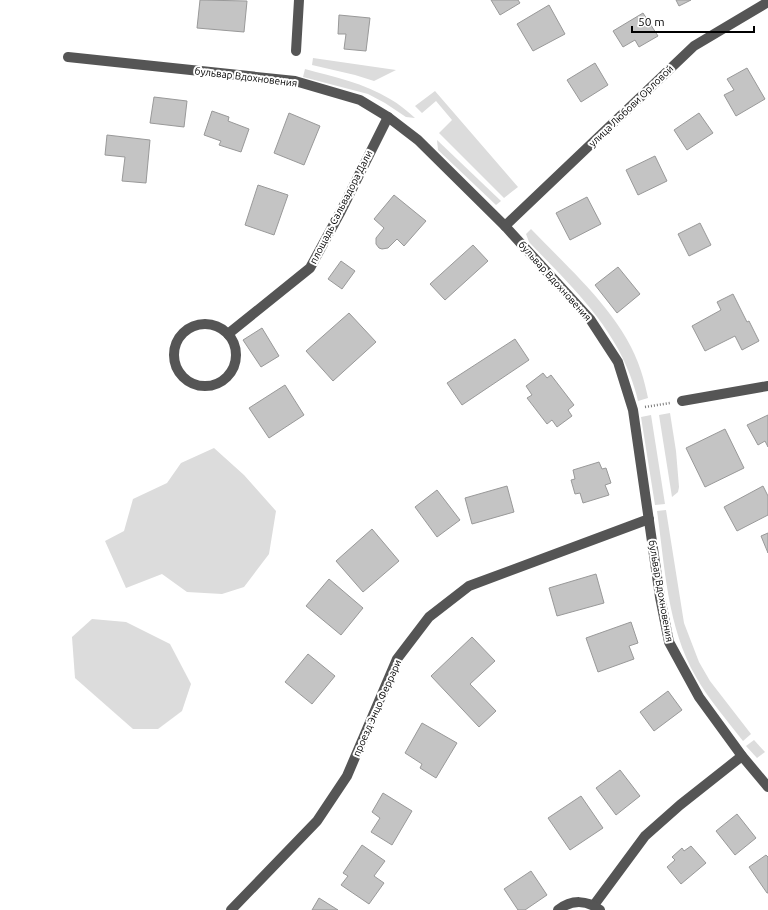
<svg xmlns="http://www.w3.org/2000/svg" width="768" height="910" font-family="Ubuntu,sans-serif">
<rect width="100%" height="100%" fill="#fff"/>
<g fill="#dcdcdc">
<path d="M313 58 396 70 374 81 355 75 312 65Z"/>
<path d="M305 69C334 77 364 83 390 99 399 104 407 111 415 118L406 117 385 103 368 94 303 77Z"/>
<path d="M435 91 518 187 504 198 439 133 452 120 436 101 422 113 415 106Z"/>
<path d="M437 140 501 201 496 205 438 150Z"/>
<path d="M531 229C570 270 624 316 641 371 644 380 646 389 648 398L638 401C636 392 633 383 630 375 610 321 567 282 529 242L526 234Z"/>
<path d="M670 413 676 451 679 487 678 492 672 497 659 415Z"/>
<path d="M651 415 665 504 655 505 641 417Z"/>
<path d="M214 448 244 475 276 511 269 554 244 587 222 594 187 592 162 574 126 588 105 541 124 531 133 499 167 483 181 463Z"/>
<path d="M666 510 684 623 699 662 710 681 751 734 743 741C727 720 709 700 696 677 667 627 665 567 657 511Z"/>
<path d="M92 619 126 622 170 644 191 684 182 711 158 729H133L75 678 72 637Z"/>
<path d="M754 740 765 752 757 758 746 746Z"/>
</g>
<g fill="#c4c4c4" stroke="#999">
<path d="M200 0 247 1 244 32 197 28Z"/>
<path d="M491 0H518L520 3 500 15Z"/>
<path d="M676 0H691L679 6Z"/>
<path d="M549 5 565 34 533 51 517 24Z"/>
<path d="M643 13 658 36 639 47 635 40 623 47 613 31Z"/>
<path d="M339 15 370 18 366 51 344 49 346 34H338Z"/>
<path d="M595 63 608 85 581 102 567 80Z"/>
<path d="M747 68 765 99 736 116 724 95 734 90 727 79Z"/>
<path d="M154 97 187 101 184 127 150 123Z"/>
<path d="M212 111 229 117 228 121 249 129 241 152 219 145 221 141 204 135Z"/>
<path d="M289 113 320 126 304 165 274 153Z"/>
<path d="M699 113 713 133 687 150 674 130Z"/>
<path d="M107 135 150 140 146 183 122 181 125 157 105 155Z"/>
<path d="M655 156 667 181 638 195 626 170Z"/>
<path d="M258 185 288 195 274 235 245 225Z"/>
<path d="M394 195 426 221 404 246 397 239 388 248 382 249 379 248 376 244V238L384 228 374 219Z"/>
<path d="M587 197 601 224 570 240 556 213Z"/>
<path d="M700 223 711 245 689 256 678 234Z"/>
<path d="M473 245 488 261 445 300 430 284Z"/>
<path d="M341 261 355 271 342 289 328 279Z"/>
<path d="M618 267 640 294 617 313 595 285Z"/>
<path d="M733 294 747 322 749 321 759 341 742 350 735 336 705 351 692 326 721 310 717 302Z"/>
<path d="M349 313 376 342 333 381 306 351Z"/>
<path d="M262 328 279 356 261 367 243 340Z"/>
<path d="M515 339 529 360 462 405 447 383Z"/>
<path d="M543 373 547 378 551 375 574 405 568 410 572 416 557 427 552 420 547 424 527 398 532 395 526 386Z"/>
<path d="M285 385 304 415 269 438 249 408Z"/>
<path d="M768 415V447L765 441 758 445 747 425Z"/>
<path d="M725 429 744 468 705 487 686 448Z"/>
<path d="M599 462 602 469 606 468 611 483 605 485 609 495 583 503 580 493 575 494 571 480 575 479 573 470Z"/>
<path d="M507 486 514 512 472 524 465 498Z"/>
<path d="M763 486 768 496V515L737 531 724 507Z"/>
<path d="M437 490 460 520 437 537 415 507Z"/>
<path d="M372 529 399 561 363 592 336 561Z"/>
<path d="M768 533V553L761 536Z"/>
<path d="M596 574 604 603 557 616 549 588Z"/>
<path d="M329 579 363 608 341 635 306 606Z"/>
<path d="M631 622 638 643 629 646 634 659 598 672 586 638Z"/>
<path d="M472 637 495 661 470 684 496 711 479 727 431 676Z"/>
<path d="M308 654 335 676 312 704 285 682Z"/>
<path d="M668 691 682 710 654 731 640 712Z"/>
<path d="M422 723 457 743 436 778 420 768 422 764 405 753Z"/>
<path d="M620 770 640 796 616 815 596 788Z"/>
<path d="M383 793 412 811 392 845 371 832 380 818 372 812Z"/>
<path d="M581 796 603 828 570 850 548 818Z"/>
<path d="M737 814 756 838 735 855 716 831Z"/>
<path d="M362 845 385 861 374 876 384 883 369 904 341 885 348 876 343 873Z"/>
<path d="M691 846 706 863 681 884 667 867 675 860 672 857 682 848 684 851Z"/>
<path d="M766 855 768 857V893H767L749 867Z"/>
<path d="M531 871 547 895 525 910H518L504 889Z"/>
<path d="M319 898 338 910H312Z"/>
</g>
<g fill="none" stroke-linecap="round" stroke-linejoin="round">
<path stroke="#777" stroke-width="2.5" stroke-dasharray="1 2" stroke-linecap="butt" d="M645 407 670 403"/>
<g stroke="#555" stroke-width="10">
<path d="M296 51 299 0"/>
<path d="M68 57 295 81 360 100 388 117 418 140 505 226 590 319 618 362 633 410 660 597 669 642 699 697 742 756 768 787"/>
<path d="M505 226 694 46 768 2"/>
<circle cx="205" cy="355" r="31"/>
<path d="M228 334 310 268 341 211 388 117"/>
<path d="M682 401 768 386"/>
<path d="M594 905 645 836 680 805 742 756"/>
<path d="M231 910 317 821 347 776 397 659 429 617 469 586 649 519"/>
<path d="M558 910C572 899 587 900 600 910"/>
</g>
</g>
<g text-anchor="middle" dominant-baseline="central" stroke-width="4" stroke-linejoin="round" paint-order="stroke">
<g font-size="10" fill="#000" stroke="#fff">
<text transform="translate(246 77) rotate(7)">бульвар Вдохновения</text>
<text transform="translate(631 106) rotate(-44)">улица Любови Орловой</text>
<text transform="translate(341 207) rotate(-63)">площадь Сальвадора Дали</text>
<text transform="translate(555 281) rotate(48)">бульвар Вдохновения</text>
<text transform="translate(661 591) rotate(80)">бульвар Вдохновения</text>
<text transform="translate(377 708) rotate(-66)">проезд Энцо Феррари</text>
</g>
</g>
<path d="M632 26v6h122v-6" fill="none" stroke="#000000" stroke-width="2"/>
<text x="638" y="26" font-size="12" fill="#000000" stroke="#ffffff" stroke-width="3" paint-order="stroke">50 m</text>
</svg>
